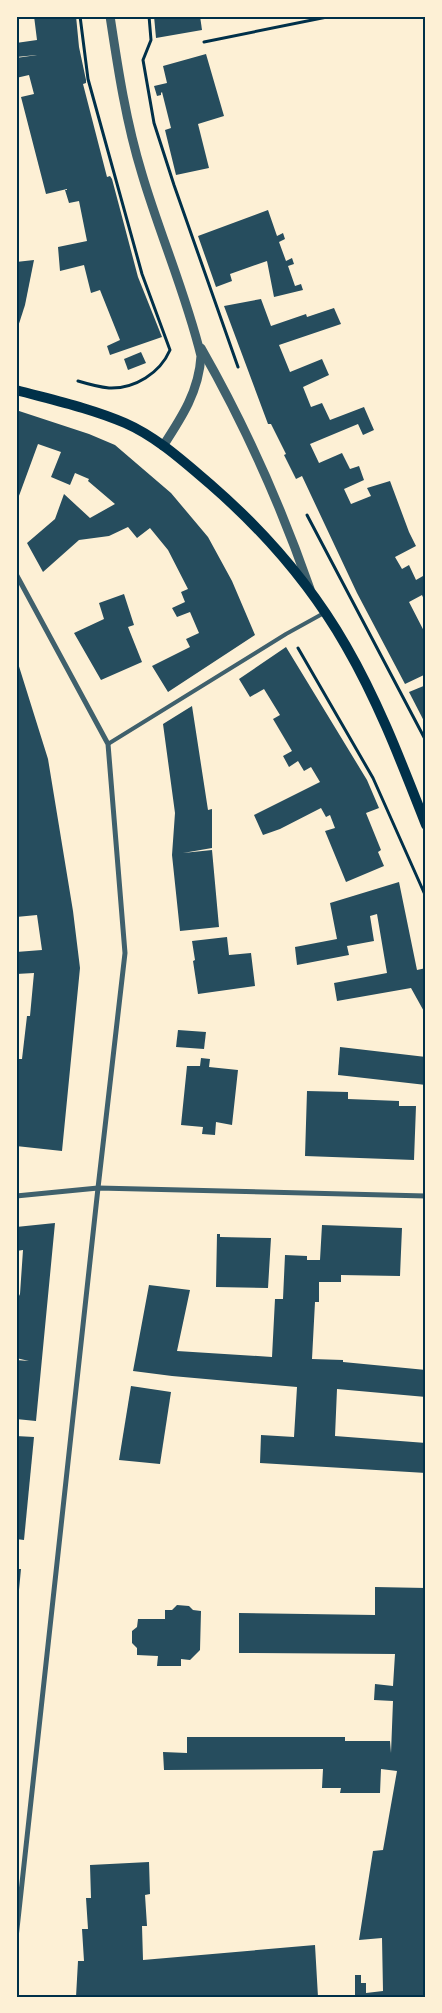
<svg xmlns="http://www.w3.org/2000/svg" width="442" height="2013" font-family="'Work Sans',sans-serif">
<rect width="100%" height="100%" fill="#fdf0d5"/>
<g fill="#264d5e">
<path d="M34 16H76L79 47 86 80V83L83 84 107 177 110 176 112 179 138 277 162 337 110 355 107 346 120 340 100 290 91 293 84 265 60 271 58 247 87 241 79 201 69 203 65 190H67V189L46 194 21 97 34 94 29 75 16 78V58L37 55 16 57V43L37 40Z"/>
<path d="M154 16H200L202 30 156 38Z"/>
<path d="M206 54 224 116 198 124 209 168 176 175 165 130 171 128 162 92 161 93V95L157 96 154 86 167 83 163 66Z"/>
<path d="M268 210 277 236 283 233 285 239 279 242 286 261 292 258 294 264 288 266 295 286 301 284 303 290 274 297 267 261 230 274 232 281 216 287 198 236Z"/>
<path d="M34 260 25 305 16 333V262Z"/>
<path d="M261 299 271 326 306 314 307 317 334 308 341 324 279 345 290 372 322 359 329 375 303 387 311 407 322 403 330 420 364 407 374 430 363 435 358 424 310 444 319 463 342 453 350 469 359 466 364 480 344 489 351 504 371 496 367 488 390 481 409 532 416 546 395 557 402 569 409 565 416 580 423 576 426 583V604L422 595 409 602 426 635V674L405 684 357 593 302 476 296 479 284 455 286 454 271 424H268L224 306Z"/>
<path d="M141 352 146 363 128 370 124 359Z"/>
<path d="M16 410 89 434 115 445 171 493 208 537 232 581 255 635 168 692 152 666 190 647 186 639 199 633 190 612 177 617 172 608 185 602 181 592 188 589 168 550 150 528 137 538 128 527 109 536 79 540 43 572 27 543 55 519 64 494 90 518 115 504 88 481 89 479 75 473 70 485 51 477 61 452 38 444 16 504Z"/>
<path d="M124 594 134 625 128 627 142 662 101 680 74 633 104 619 99 603Z"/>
<path d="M286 647 367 780 379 808 366 813 381 850 378 852 384 866 346 882 325 831 335 828 330 815 326 817 321 808 280 829 263 835 254 815 320 782 311 767 304 771 298 761 289 767 283 756 292 751 273 719 280 715 264 689 250 697 239 679Z"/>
<path d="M17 660 48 759 73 911 80 968 62 1151 16 1146V1059H22L27 1016H30L34 973 16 974V952L42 950 37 915 16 917Z"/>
<path d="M426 685V725L409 692Z"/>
<path d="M192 706 208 810 212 809V848L183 853 212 850 219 927 180 931 172 855 175 813 163 724Z"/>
<path d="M399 882 417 970 426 968V1015L411 988 337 1001 334 983 387 973 377 914 370 916 374 941 347 946 349 955 297 965 295 947 337 939 330 903Z"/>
<path d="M227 937 229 955 251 953 255 986 198 994 193 961 195 960 192 941Z"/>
<path d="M178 1030 206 1032 204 1049 176 1047Z"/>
<path d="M340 1047 426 1057V1085L338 1075Z"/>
<path d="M201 1058 210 1059 209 1067 238 1070 232 1125 216 1122 215 1135 202 1134 203 1127 181 1125 187 1066H200Z"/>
<path d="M307 1091 348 1092V1099L399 1101V1106H416L414 1160 305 1156Z"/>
<path d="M55 1223 36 1421 16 1419V1360L29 1361 16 1358V1297L19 1296 20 1294 23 1250 16 1251V1227Z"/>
<path d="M322 1225 402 1228 400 1276 341 1275V1282H319V1302H315L312 1359 343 1360V1362L426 1370V1397L337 1389 335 1436 426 1443V1473L260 1463 261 1435 294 1437 297 1387 172 1376 133 1371 149 1285 190 1290 177 1351 272 1357 275 1299H283L285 1255 307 1256V1260H320Z"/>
<path d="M217 1234H220V1237L271 1238 268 1288 216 1287Z"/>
<path d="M131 1386 171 1392 160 1464 119 1460Z"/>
<path d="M16 1436 34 1437 24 1540 16 1539Z"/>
<path d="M16 1569H21L18 1600 16 1599Z"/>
<path d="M375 1587 426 1588V1931L423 1997H355V1975H361V1983H366V1993L383 1991 382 1938 359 1940 373 1851 383 1850 397 1771 381 1769 380 1793H340L341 1788H322L323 1769 164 1770 163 1752 187 1753V1737H345V1741H390L391 1753 393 1701 374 1700 375 1684 393 1686 395 1654 239 1653V1613L375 1615Z"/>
<path d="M177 1605 189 1606 193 1610 201 1611 200 1650 190 1660 181 1659V1666H157L158 1656 137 1655V1648L132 1643V1631L137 1627 138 1619H165V1610H172Z"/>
<path d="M149 1862 150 1894 145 1895 147 1926H142L143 1960 315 1945 318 1997H76L78 1961H84L82 1929H88L86 1898H91L90 1865Z"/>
</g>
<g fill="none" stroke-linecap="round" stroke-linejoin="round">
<g stroke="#003049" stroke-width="3">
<path d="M149 16 151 40 143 60 154 123 174 185 238 367"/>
<path d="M204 42 332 16"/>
<path d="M78 381C88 384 99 387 109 388 135 389 160 373 170 350L142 274 88 79 80 16"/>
<path d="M307 515 426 741"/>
<path d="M298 648 373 778 426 897"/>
</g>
<path stroke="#3f606c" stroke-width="4" d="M108 744 286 634 324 613"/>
<g stroke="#3f606c" stroke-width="5">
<path d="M16 574 108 744 125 953 98 1188 16 1938"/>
<path d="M16 1196 98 1188 426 1196"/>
</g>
<g stroke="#3f606c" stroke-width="9">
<path d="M110 16C118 69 126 122 142 174 160 235 186 294 201 356 199 391 182 417 163 446"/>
<path d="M201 348C245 425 281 506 310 589"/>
</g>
<path stroke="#003049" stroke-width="10" d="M16 390C53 400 90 408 125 423 157 437 184 462 210 484 263 530 311 585 346 646 379 703 402 764 426 825"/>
</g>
<rect width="442" height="2013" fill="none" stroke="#fdf0d5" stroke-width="35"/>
<rect x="18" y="18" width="406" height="1978" fill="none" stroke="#003049" stroke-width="2"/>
</svg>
